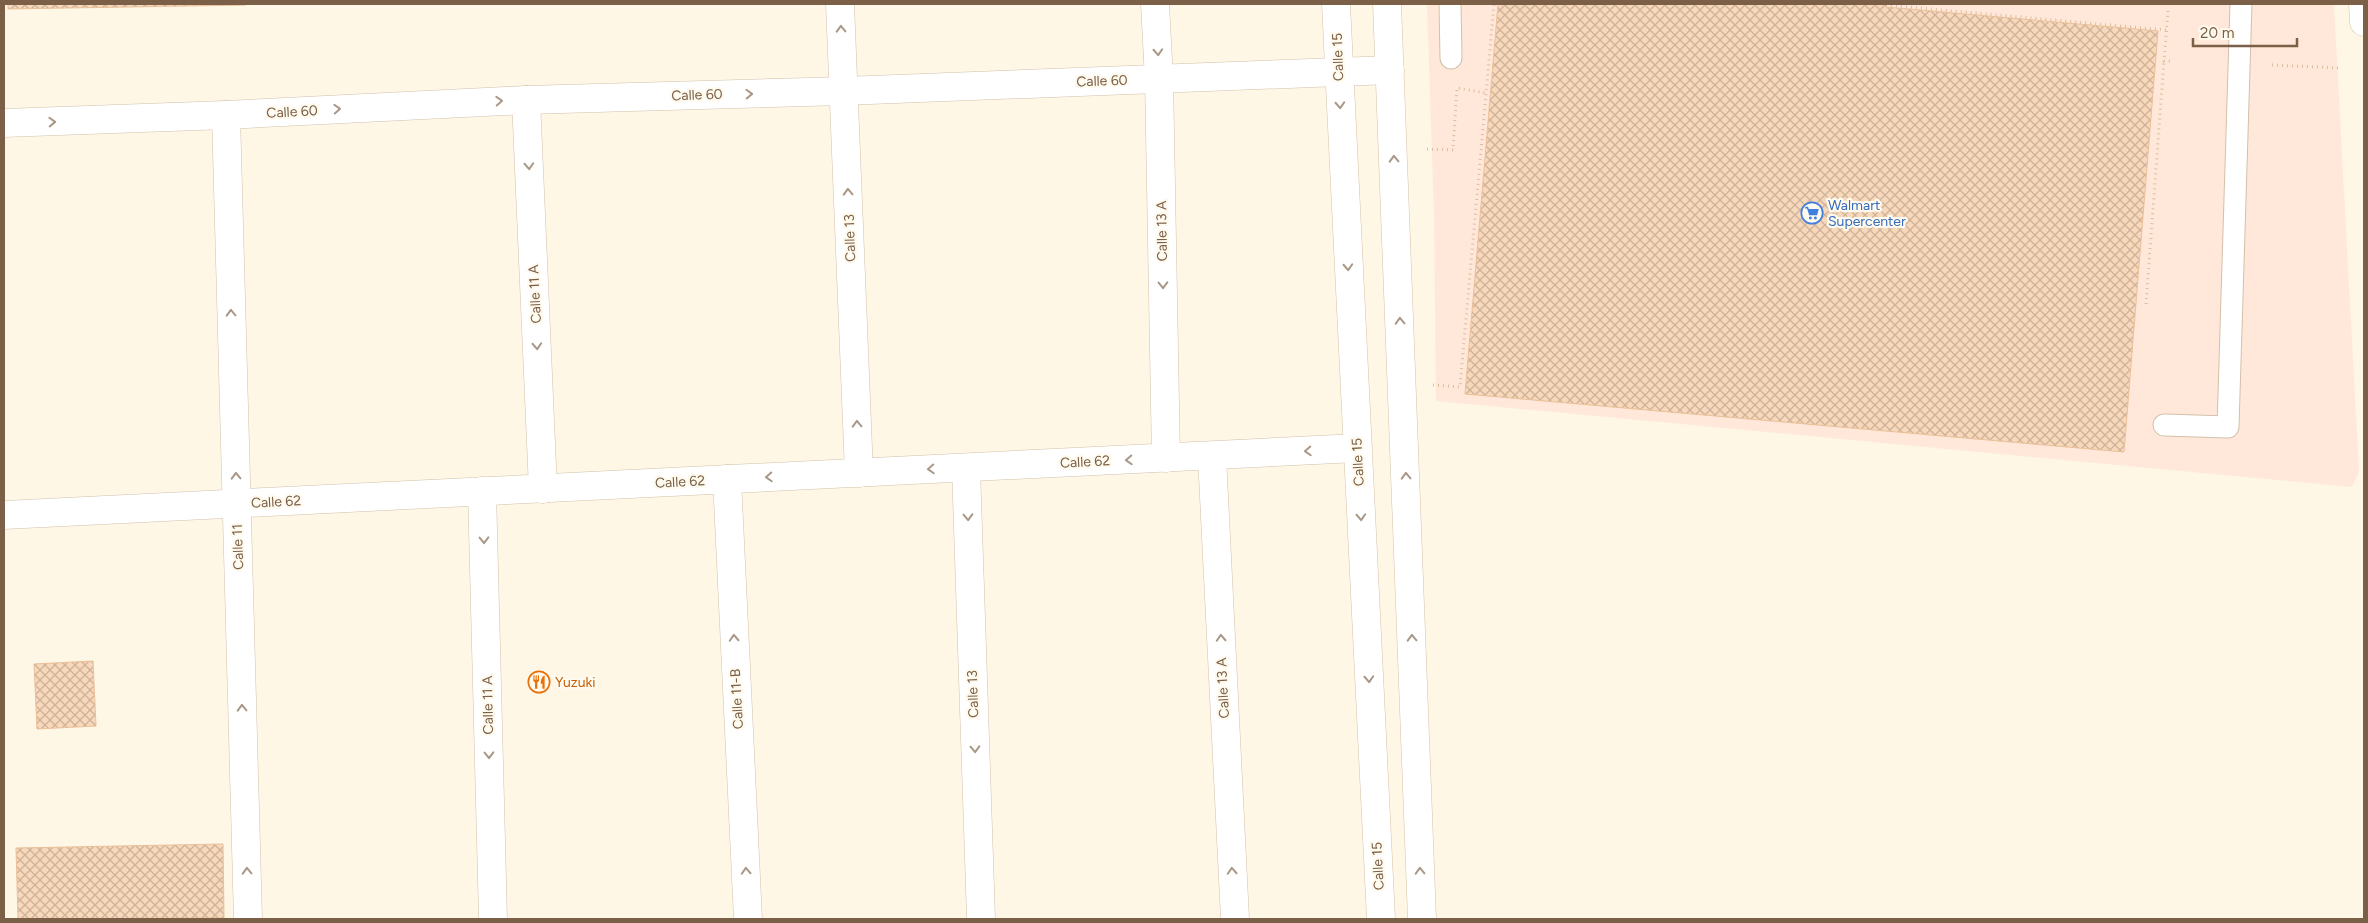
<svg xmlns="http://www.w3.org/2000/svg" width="2368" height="923" font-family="Figtree,sans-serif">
<defs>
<pattern id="building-cross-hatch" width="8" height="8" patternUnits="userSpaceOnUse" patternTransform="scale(1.25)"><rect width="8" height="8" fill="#f7d8ba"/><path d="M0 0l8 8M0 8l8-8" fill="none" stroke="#cdb299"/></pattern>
</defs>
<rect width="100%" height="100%" fill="#fef7e6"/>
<path fill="#ffe8d9" d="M1427 4H2334L2359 472 2352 487 1436 401 1434 216Z"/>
<g fill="url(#building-cross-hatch)" stroke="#ebc099">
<path d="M8 4H246V5L8 9Z"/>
<path d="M1498 4H1886V7L2158 31 2124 452 1465 394Z"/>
<path d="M93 661 96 726 37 729 34 664Z"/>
<path d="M223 844 224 918 18 919 16 848Z"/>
</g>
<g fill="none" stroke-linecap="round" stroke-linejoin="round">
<g stroke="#d2c0aa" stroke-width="23">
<g id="lane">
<path d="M1450 4 1451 58"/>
<path d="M2164 425 2228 427 2241 4"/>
</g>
</g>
<g stroke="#d2c0aa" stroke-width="29">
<g id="street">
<path d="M840 4 859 473"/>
<path d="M1155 4 1159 79 1166 458"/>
<path d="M526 100 543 489"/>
<path d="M226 115 248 919"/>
<path d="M4 123 226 115 526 100 844 91 1390 70"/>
<path d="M1212 456 1235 919"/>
<path d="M966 468 981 919"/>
<path d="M727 479 748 919"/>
<path d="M482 491 493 919"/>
<path d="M4 515 1357 448"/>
</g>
</g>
<g stroke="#d5c1a7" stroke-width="29">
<g id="secondary">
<path d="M1336 4 1381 919"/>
<path d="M1387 4 1422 919"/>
<path d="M2363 4 2364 22"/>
</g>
</g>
<g stroke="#dcbc9d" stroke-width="3" stroke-dasharray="1 4" stroke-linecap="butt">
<path d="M1886 5 2166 30"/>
<path d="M2168 11 2164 61H2171"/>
<path d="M2272 65 2340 68"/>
<path d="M1427 149 1453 150 1457 88 1486 93"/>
<path d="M2146 304 2164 61"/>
<path d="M1433 385 1460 387 1494 4"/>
</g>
<use href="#lane" stroke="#fff" stroke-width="21"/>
<use href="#street" stroke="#fff" stroke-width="28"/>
<use href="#secondary" stroke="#fff" stroke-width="28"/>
</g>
<defs><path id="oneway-chevron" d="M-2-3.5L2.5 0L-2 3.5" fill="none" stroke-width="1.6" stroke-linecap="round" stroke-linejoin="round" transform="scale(1.25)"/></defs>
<g stroke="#a99787">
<use href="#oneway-chevron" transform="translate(841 29) rotate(-92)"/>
<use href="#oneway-chevron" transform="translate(1158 52) rotate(87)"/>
<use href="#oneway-chevron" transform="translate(749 94) rotate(-2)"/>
<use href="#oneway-chevron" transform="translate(499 101) rotate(-3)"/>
<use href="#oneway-chevron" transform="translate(1340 105) rotate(87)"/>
<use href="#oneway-chevron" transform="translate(337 109) rotate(-3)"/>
<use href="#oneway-chevron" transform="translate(52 122) rotate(-2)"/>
<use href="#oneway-chevron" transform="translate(1394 159) rotate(-92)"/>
<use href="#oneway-chevron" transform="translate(529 166) rotate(87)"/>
<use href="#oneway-chevron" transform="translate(848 192) rotate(-92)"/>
<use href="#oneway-chevron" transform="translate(1348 267) rotate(87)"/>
<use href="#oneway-chevron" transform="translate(1163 285) rotate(89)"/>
<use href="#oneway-chevron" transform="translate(231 313) rotate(-92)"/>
<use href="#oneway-chevron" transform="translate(1400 321) rotate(-92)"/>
<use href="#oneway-chevron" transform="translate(537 346) rotate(87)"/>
<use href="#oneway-chevron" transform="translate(857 424) rotate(-92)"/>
<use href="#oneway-chevron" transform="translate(1308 451) rotate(177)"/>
<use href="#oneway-chevron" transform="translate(1129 460) rotate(177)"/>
<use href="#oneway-chevron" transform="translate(931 469) rotate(177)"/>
<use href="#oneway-chevron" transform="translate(236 476) rotate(-92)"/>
<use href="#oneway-chevron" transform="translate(1406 476) rotate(-92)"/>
<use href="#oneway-chevron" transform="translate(769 477) rotate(177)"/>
<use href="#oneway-chevron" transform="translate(968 517) rotate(88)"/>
<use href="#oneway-chevron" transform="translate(1361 517) rotate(87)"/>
<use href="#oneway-chevron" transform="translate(484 540) rotate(89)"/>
<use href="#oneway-chevron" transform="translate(734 638) rotate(-93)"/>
<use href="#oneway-chevron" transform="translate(1221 638) rotate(-93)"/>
<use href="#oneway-chevron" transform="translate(1412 638) rotate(-92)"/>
<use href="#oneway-chevron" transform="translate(1369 679) rotate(87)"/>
<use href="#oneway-chevron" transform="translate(242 708) rotate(-92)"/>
<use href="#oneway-chevron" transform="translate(975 749) rotate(88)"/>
<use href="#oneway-chevron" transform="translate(489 755) rotate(89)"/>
<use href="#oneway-chevron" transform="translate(247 871) rotate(-92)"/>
<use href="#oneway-chevron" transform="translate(746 871) rotate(-93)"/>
<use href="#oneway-chevron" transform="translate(1232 871) rotate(-93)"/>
<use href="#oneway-chevron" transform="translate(1420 871) rotate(-92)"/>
</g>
<defs>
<g id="supermarket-ring" transform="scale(1.125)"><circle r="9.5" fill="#fffaee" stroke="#3f7fe0" stroke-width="1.5"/><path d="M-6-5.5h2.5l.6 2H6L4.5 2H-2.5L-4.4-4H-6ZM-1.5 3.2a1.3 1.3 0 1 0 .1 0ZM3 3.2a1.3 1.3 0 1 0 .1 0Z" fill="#3f7fe0"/></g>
<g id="restaurant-ring" transform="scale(1.125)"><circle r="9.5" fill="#fffaee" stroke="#e8710a" stroke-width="1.5"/><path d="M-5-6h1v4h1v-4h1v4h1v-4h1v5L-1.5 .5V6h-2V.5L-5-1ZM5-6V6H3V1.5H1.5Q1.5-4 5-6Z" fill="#e8710a"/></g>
</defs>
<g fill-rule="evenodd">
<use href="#supermarket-ring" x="1812" y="213"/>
<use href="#restaurant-ring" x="539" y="682"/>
</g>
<g text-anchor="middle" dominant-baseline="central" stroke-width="4.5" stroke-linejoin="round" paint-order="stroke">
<g font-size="14" fill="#7b5f47" stroke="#fffaee">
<text transform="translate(1338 57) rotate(-92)">Calle 15</text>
<text transform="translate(1102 81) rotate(-2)">Calle 60</text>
<text transform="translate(697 95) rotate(-2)">Calle 60</text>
<text transform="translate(292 112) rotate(-3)">Calle 60</text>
<text transform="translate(1162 231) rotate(-91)">Calle 13 A</text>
<text transform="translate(850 238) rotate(-92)">Calle 13</text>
<text transform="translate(535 294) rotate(-93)">Calle 11 A</text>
<text transform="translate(1085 462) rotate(-3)">Calle 62</text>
<text transform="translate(1358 462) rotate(-93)">Calle 15</text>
<text transform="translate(680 482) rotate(-3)">Calle 62</text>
<text transform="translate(276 502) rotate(-3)">Calle 62</text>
<text transform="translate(238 547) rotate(-92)">Calle 11</text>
<text transform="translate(1223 688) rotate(-93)">Calle 13 A</text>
<text transform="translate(973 694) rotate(-92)">Calle 13</text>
<text transform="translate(737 699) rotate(-93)">Calle 11-B</text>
<text transform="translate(488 705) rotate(-91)">Calle 11 A</text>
<text transform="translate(1378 866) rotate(-93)">Calle 15</text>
</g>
<g font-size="14" fill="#366cbe" stroke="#fffaee" text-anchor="start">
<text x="1828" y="205">Walmart<tspan x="1828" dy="16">Supercenter</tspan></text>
</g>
<g font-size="14" fill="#c56008" stroke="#fffaee" text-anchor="start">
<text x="555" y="682">Yuzuki</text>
</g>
</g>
<rect width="2368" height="923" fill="none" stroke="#7b5f47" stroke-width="10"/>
<path d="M2193 38v8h104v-8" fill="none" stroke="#7b5f47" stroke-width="2.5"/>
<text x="2200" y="38" font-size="15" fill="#7b5f47" stroke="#fffaee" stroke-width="4" paint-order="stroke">20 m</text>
</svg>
